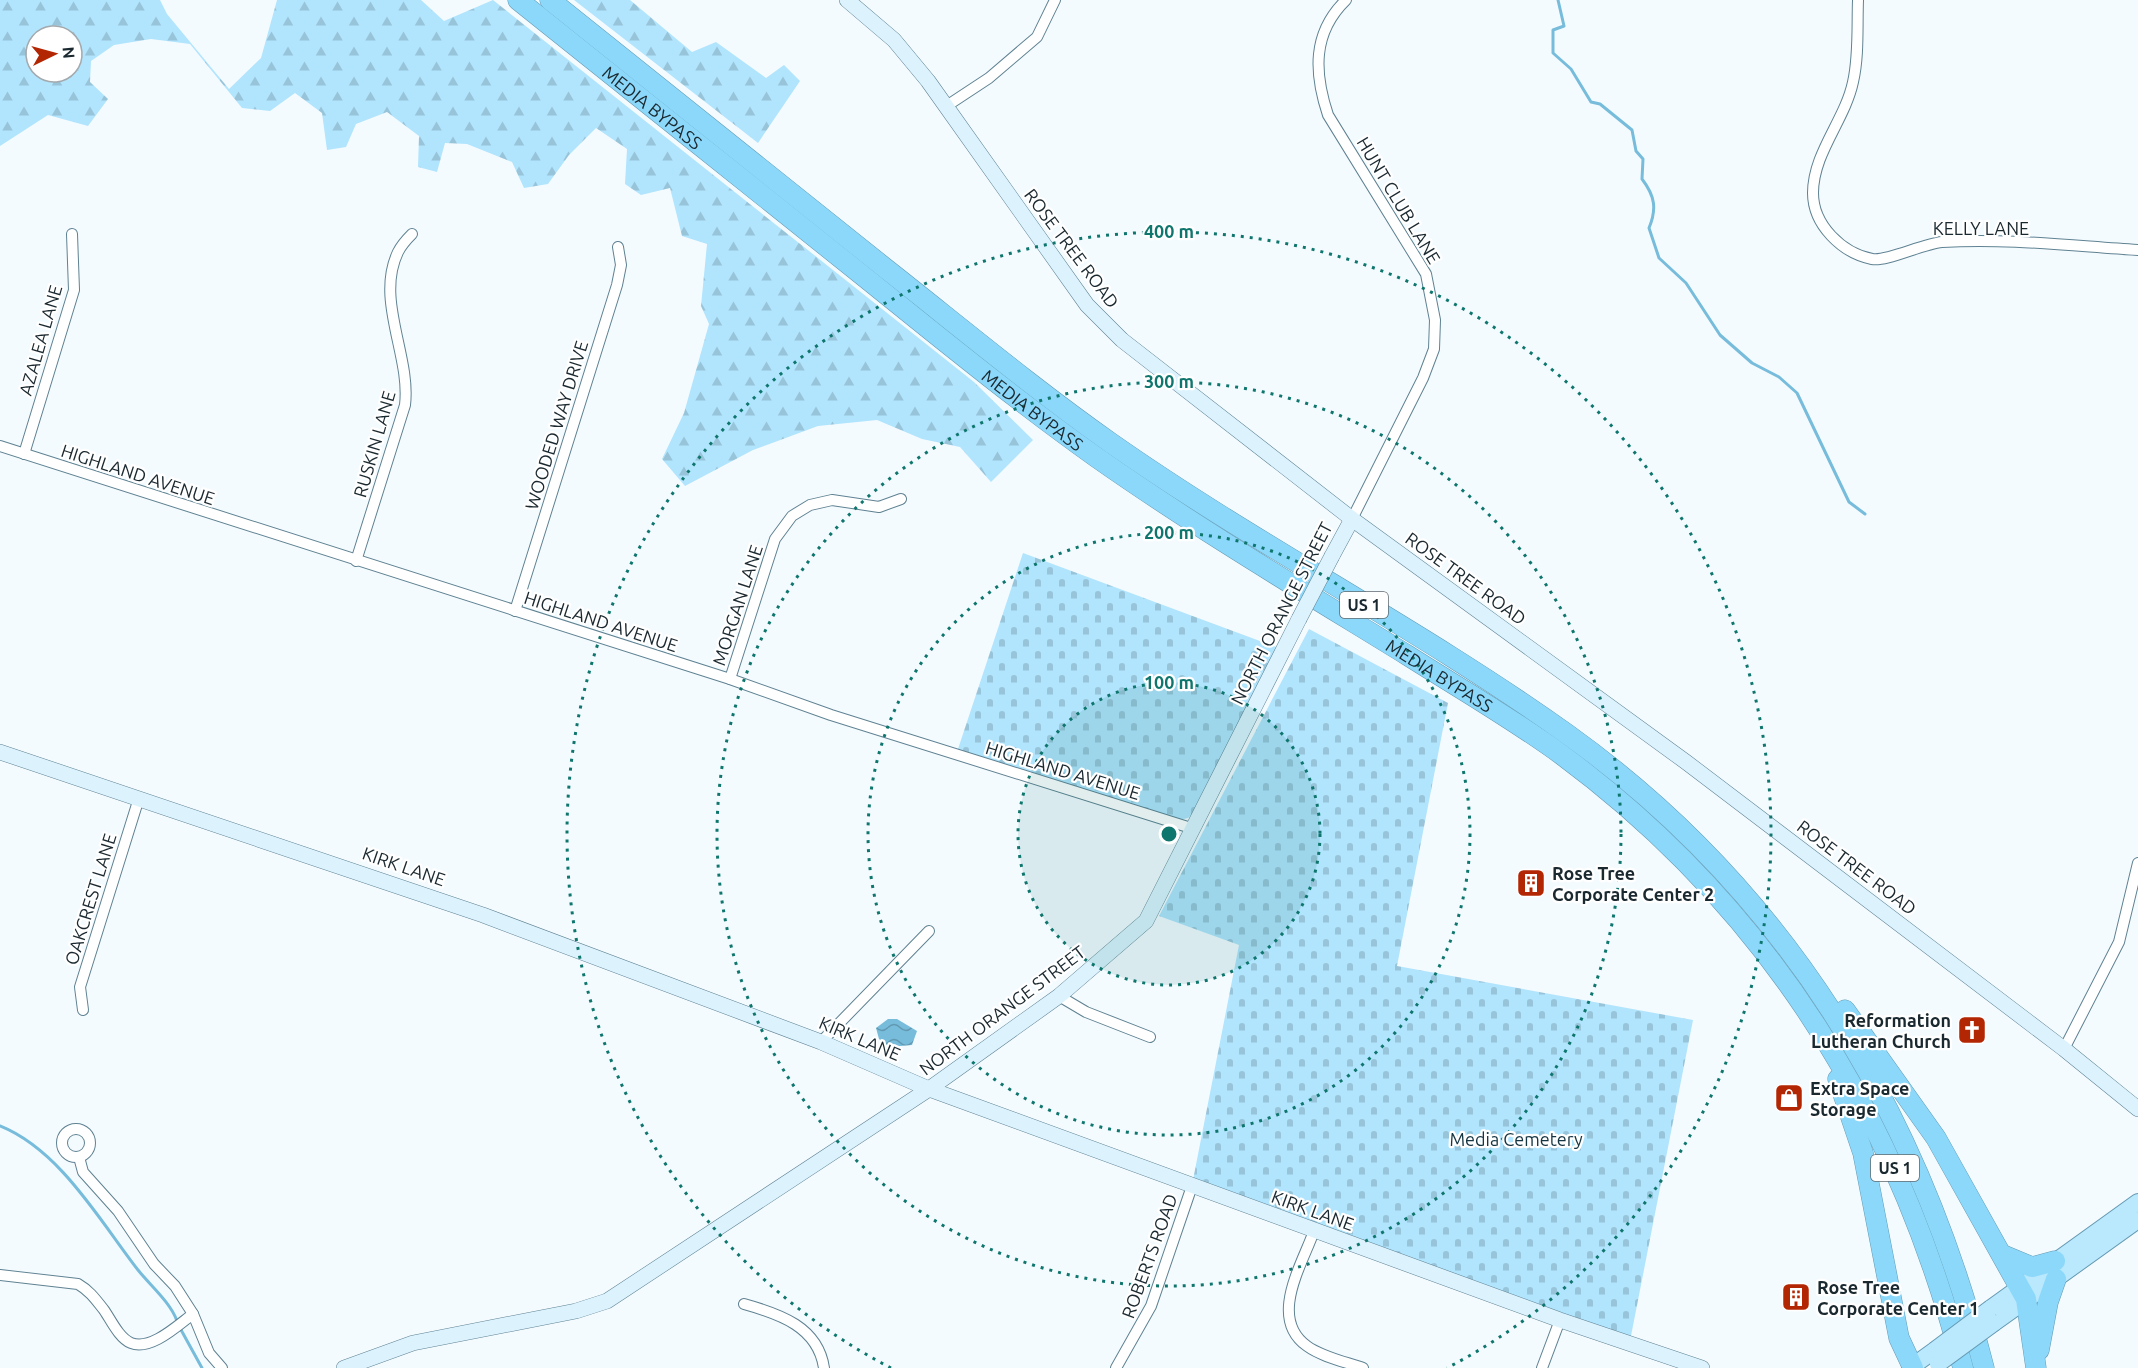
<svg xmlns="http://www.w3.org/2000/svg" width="2138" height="1368" font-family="Ubuntu,sans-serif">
<defs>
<pattern id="forest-firs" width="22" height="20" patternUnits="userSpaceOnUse" patternTransform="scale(1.5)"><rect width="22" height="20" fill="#b1e4fd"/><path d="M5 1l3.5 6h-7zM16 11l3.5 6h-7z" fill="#98c4d9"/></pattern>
<pattern id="cemetery-stones" width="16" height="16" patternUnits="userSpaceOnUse" patternTransform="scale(1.5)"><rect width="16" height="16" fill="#b1e4fd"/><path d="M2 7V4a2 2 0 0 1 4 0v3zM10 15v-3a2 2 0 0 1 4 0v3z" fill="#98c4d9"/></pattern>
<pattern id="water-waves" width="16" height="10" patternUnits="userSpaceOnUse" patternTransform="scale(1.5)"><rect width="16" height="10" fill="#77bcdb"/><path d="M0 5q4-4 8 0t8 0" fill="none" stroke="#6199b2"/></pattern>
</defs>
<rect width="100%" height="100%" fill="#f4fbff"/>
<g fill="url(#forest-firs)" fill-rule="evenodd">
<path d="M0 0H160L167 14 229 89 261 58 277 0H421L444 21 493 0 974 382 1033 440 991 482 960 447 922 439 877 420 818 426 753 450 685 486 662 459 684 413 709 324 701 306 707 244 682 236 670 188 641 195 625 184 627 149 596 128 569 155 548 184 524 188 512 162 467 144 445 143 437 172 418 167 419 136 387 112 356 124 346 147 327 150 322 113 295 93 270 111 242 108 190 44 151 39 114 45 91 61 90 82 108 99 88 126 48 115 0 146ZM36 36H72V72H36Z"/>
<path d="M574 0H630L692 52 716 42 766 78 784 65 800 81 758 143Z"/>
</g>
<g fill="url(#cemetery-stones)">
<path d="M1023 553 1279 648 1194 813 1188 818 1179 820 958 749Z"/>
<path d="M1309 629 1448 703 1397 966 1693 1020 1630 1341 1193 1180 1239 945 1159 916Z"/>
</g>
<path fill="url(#water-waves)" d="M888 1019H897L917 1031 912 1045 889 1047 879 1039 876 1028Z"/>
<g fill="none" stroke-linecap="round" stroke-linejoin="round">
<g stroke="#77bcdb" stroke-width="3">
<path d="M1558 0 1564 26 1553 30V53L1571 69 1591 102 1600 104 1632 130 1636 151 1643 159 1642 179C1655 196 1657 209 1649 228L1659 258 1686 283 1720 335 1752 363 1779 377 1797 393 1849 502 1865 514"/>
<path d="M0 1126C60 1150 100 1221 138 1270 150 1285 171 1303 177 1321"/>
<path d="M180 1328 202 1368"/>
</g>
<g stroke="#5f8292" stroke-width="12">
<g id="street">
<path d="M1346 0C1312 33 1314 73 1328 115L1426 274 1435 320 1434 349 1423 378 1352 519"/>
<path d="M1858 0C1857 27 1859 56 1853 82 1845 120 1813 153 1813 193 1813 225 1842 253 1872 259 1886 262 1922 244 1942 242 2007 238 2073 246 2138 250"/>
<path d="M945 107 989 78 1037 37 1055 0"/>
<path d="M0 446 730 679 831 715 1191 828"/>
<path d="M24 454 74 290 72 234"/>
<path d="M356 561 405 405C411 356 375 300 398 252 401 246 407 239 412 234"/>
<path d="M515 611 617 285 621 265 618 247"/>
<path d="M730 679 775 539 792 516 810 505 832 500 879 507 901 499"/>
<path d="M1059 996 1086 1012 1150 1037"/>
<path d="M83 1010 80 987 139 798"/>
<path d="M821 1042 929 931"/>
<path d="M2064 1049 2119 942 2138 863"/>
<circle cx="76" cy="1143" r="14"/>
<path d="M79 1157 83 1172 118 1211 154 1264 175 1286 193 1314 209 1353 222 1368"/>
<path d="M1314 1231C1302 1265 1268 1318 1307 1346 1322 1357 1346 1362 1363 1368"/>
<path d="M0 1275 78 1284C90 1291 96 1300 104 1310 111 1320 119 1338 131 1343 151 1351 178 1325 193 1314"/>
<path d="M744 1304C780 1314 818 1327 824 1368"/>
<path d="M1116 1368 1151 1306 1192 1186"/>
<path d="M1542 1368 1560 1320"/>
</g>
</g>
<g stroke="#5f8292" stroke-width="16">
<g id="secondary">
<path d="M847 0 894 40 928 81 1087 305 1122 340 1352 519 1686 762 2064 1049 2138 1109"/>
<path d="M1332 556 1352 519"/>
<path d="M0 752 483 915 821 1042 929 1089 1560 1320 1702 1368"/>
<path d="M344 1368 413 1343 576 1311 607 1301 929 1089 1059 996 1146 921 1299 619"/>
</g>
</g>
<g stroke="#649ab3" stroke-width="18">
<g id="primary">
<path d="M1991 1308 2138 1202"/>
<path d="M1994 1323 2138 1220"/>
<path d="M1910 1368 1935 1350"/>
</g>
</g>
<g stroke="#649ab3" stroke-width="21">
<g id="highway">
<path id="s1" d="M518 0C633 92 747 183 862 275 939 337 1016 400 1096 457 1197 528 1303 591 1407 655 1459 688 1513 719 1562 755 1770 909 1899 1120 1963 1368"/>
<path d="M550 0C662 89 774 178 885 268 960 327 1033 388 1111 443 1258 546 1420 629 1567 734 1785 890 1918 1110 1984 1368"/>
<path d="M1845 1010 1936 1138 2026 1299 2036 1368"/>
<path d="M1838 1079 1863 1153 1899 1338 1913 1368"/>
<path d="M2003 1255 2032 1267 2055 1261"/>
<path d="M2039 1350 2048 1302 2056 1279"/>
</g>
</g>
<use href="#street" stroke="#fff" stroke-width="10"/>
<use href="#secondary" stroke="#dcf3fe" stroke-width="15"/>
<use href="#primary" stroke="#bae8fc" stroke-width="16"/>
<use href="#highway" stroke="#8cd8fa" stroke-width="20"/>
<g stroke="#5f8292" stroke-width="16" stroke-linecap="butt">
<path id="secondary-bridge" d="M1299 619 1332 556"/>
</g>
<g stroke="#649ab3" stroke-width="18" stroke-linecap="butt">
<g id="primary-bridge">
<path d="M1935 1350 1991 1308"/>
<path d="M1938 1364 1994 1323"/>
</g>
</g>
<use href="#secondary-bridge" stroke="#dcf3fe" stroke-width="15"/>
<use href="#primary-bridge" stroke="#bae8fc" stroke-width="16"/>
</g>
<circle cx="1169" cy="834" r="151" fill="#0f766e" fill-opacity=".12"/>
<g fill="none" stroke="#0f766e" stroke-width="3" stroke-dasharray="3 6">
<circle cx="1169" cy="834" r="151"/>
<circle cx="1169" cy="834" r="301"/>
<circle cx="1169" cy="834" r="452"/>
<path d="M891 1368A602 602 0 1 1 1447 1368"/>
</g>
<defs>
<g id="building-square" transform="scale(1.5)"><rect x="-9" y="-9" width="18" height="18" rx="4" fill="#b22603" stroke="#fff"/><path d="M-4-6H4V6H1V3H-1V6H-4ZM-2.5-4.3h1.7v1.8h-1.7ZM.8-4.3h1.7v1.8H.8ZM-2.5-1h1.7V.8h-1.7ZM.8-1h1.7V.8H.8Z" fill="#fff"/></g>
<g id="church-square" transform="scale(1.5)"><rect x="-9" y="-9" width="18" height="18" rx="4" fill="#b22603" stroke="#fff"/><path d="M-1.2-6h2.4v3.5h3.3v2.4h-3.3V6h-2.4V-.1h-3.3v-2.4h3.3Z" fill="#fff"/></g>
<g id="shop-square" transform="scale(1.5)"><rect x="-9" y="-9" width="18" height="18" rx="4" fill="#b22603" stroke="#fff"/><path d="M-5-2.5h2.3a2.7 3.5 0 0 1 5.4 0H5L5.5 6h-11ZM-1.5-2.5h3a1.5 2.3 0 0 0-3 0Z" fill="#fff"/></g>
</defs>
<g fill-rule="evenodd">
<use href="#building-square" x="1531" y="883"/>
<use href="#church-square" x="1972" y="1030"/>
<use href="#shop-square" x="1789" y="1098"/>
<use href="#building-square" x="1796" y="1297"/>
</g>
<g text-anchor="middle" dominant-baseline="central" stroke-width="4.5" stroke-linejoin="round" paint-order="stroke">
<g fill="#fff" stroke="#5f686d" stroke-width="1.5">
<rect x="1340" y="592" width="48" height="26" rx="4.5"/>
<rect x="1871" y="1155" width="48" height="26" rx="4.5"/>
</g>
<g font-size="16" font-weight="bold" fill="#1a282f">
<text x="1364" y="605">US 1</text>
<text x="1895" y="1168">US 1</text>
</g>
<g font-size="18" fill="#1a282f" stroke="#fff">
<text stroke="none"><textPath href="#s1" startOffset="172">MEDIA BYPASS</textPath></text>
<text transform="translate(1399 200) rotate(59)">HUNT CLUB LANE</text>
<text x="1981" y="228">KELLY LANE</text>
<text transform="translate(1072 248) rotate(53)">ROSE TREE ROAD</text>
<text transform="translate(40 340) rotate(-74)">AZALEA LANE</text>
<text stroke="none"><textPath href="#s1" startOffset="658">MEDIA BYPASS</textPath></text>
<text transform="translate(556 425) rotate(-73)">WOODED WAY DRIVE</text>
<text transform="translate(374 444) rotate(-74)">RUSKIN LANE</text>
<text transform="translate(138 474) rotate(18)">HIGHLAND AVENUE</text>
<text transform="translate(1466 578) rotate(36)">ROSE TREE ROAD</text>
<text transform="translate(737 605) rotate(-72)">MORGAN LANE</text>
<text transform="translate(1281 613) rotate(-63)">NORTH ORANGE STREET</text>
<text transform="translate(601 621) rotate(18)">HIGHLAND AVENUE</text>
<text stroke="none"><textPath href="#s1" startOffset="1144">MEDIA BYPASS</textPath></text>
<text transform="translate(1063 770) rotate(17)">HIGHLAND AVENUE</text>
<text transform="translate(404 866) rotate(19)">KIRK LANE</text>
<text transform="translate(1857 867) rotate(37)">ROSE TREE ROAD</text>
<text transform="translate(90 899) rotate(-73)">OAKCREST LANE</text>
<text transform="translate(1002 1010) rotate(-37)">NORTH ORANGE STREET</text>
<text transform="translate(860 1038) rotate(23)">KIRK LANE</text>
<text transform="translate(1313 1210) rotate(20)">KIRK LANE</text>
<text transform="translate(1149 1256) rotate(-70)">ROBERTS ROAD</text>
</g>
<g font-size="18" font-weight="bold" fill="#1a282f" stroke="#fff" text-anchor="start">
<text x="1552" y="873">Rose Tree<tspan x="1552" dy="21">Corporate Center 2</tspan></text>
<text x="1951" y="1020" text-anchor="end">Reformation<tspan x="1951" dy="21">Lutheran Church</tspan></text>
<text x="1810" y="1088">Extra Space<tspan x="1810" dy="21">Storage</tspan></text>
<text x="1817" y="1287">Rose Tree<tspan x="1817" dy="21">Corporate Center 1</tspan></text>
</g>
<g font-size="18" fill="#153543" stroke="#fff">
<text x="1516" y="1139">Media Cemetery</text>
</g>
</g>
<circle cx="1169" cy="834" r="9" fill="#0f766e" stroke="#fff" stroke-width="3"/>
<g font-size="18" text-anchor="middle" font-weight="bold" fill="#0f766e" stroke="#fff" stroke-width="4.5" stroke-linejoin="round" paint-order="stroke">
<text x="1169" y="238">400 m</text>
<text x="1169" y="388">300 m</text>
<text x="1169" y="539">200 m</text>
<text x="1169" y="689">100 m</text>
</g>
<g transform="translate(54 54) rotate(85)"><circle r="28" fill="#ffffff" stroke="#a3a9ac" stroke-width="1.5"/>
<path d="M0-4.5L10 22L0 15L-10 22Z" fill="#b22603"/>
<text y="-9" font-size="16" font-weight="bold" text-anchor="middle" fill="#1a282f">N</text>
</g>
</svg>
